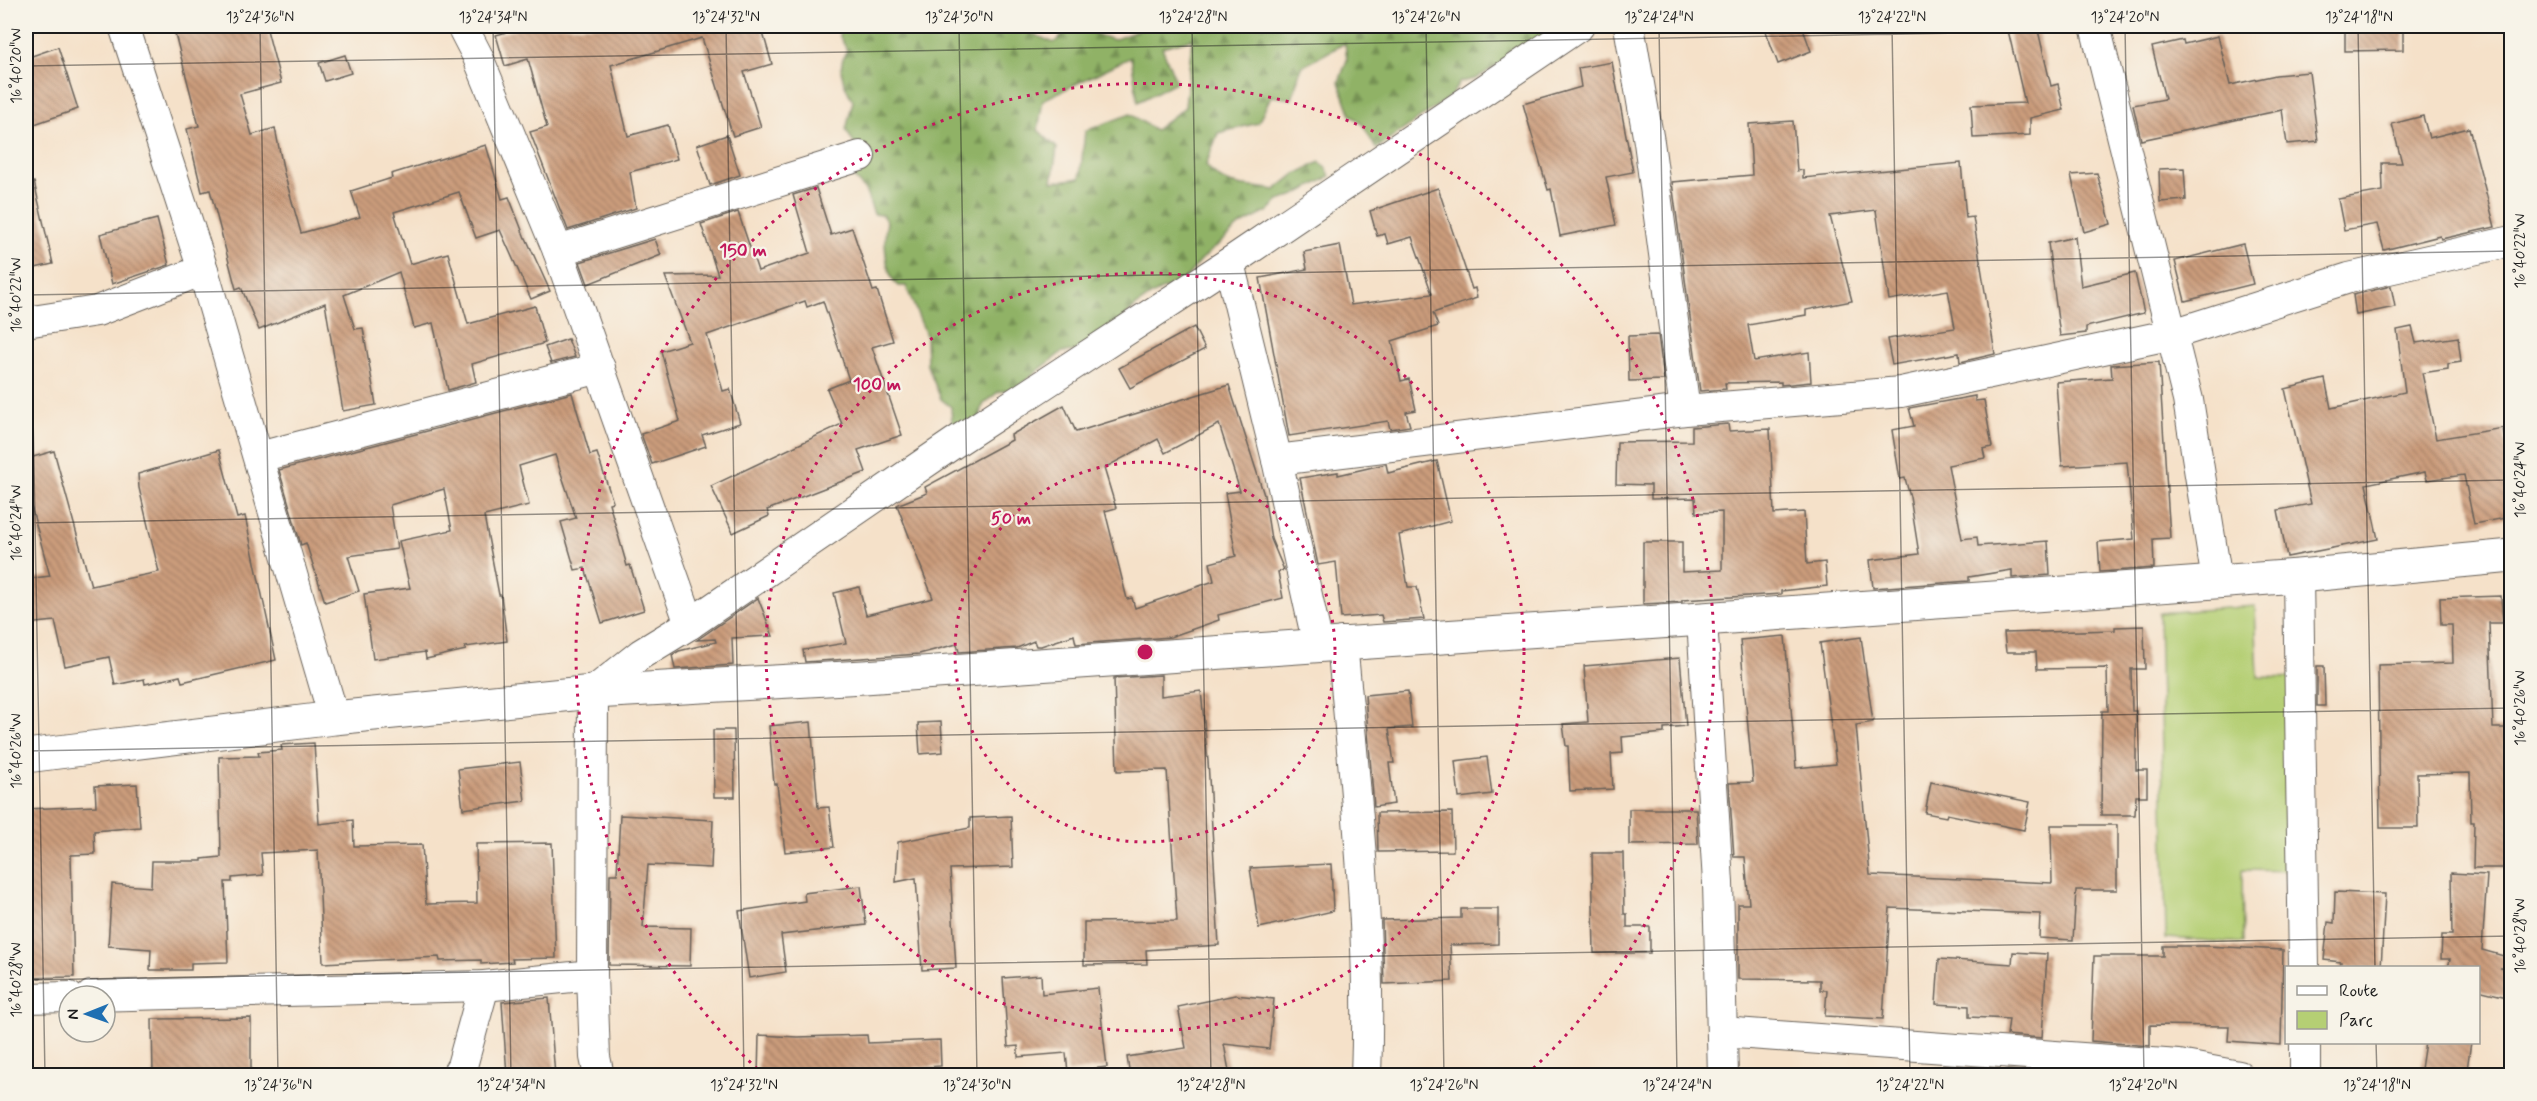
<svg xmlns="http://www.w3.org/2000/svg" width="2537" height="1101" font-family="Mynerve,sans-serif">
<defs>
<pattern id="forest-firs" width="22" height="20" patternUnits="userSpaceOnUse" patternTransform="scale(1.5)"><rect width="22" height="20" fill="#90b266"/><path d="M5 1l3.5 6h-7zM16 11l3.5 6h-7z" fill="#759053"/></pattern>
<pattern id="building-back-hatch" width="6" height="6" patternUnits="userSpaceOnUse" patternTransform="scale(1.5)"><rect width="6" height="6" fill="#cb9c7c"/><path d="M-1 5l2 2M0 0l6 6M5-1l2 2" fill="none" stroke="#a47e65"/></pattern>
</defs>
<rect width="100%" height="100%" fill="#f7f3e8"/>
<filter id="ink" filterUnits="userSpaceOnUse"><feTurbulence type="fractalNoise" baseFrequency=".0167" numOctaves="2"/><feDisplacementMap in="SourceGraphic" scale="12" xChannelSelector="R" yChannelSelector="G"/><feConvolveMatrix kernelMatrix="1 2 1 2 8 2 1 2 1" color-interpolation-filters="sRGB"/></filter>
<filter id="wash" filterUnits="userSpaceOnUse"><feTurbulence type="fractalNoise" baseFrequency=".008" numOctaves="4" result="noise"/><feDisplacementMap in="SourceGraphic" scale="24" xChannelSelector="R" yChannelSelector="G"/><feGaussianBlur stdDeviation="1.35" result="paint"/><feColorMatrix in="noise" values="0 0 0 0 0 0 0 0 0 0 0 0 0 0 0 0 0 1.4 0 .05"/><feComposite in="paint" operator="in"/></filter>
<g filter="url(#wash)">
<rect width="100%" height="100%" fill="#f5e1c9"/>
<path fill="#b5cf74" stroke="#687648" stroke-width="1.5" d="M2255 606 2258 677 2293 678 2297 871 2242 870 2243 943 2166 938 2159 613Z"/>
<path fill="url(#forest-firs)" stroke="#566741" stroke-width="1.5" fill-rule="evenodd" d="M841 26H1022L1025 31 1054 43 1073 26 1113 40 1150 26H1563L1475 79 1460 82 1451 96 1376 149 1363 125 1351 115 1339 82 1347 60 1345 43 1301 67 1292 99 1271 96 1258 123 1218 133 1206 165C1225 191 1247 184 1275 190L1294 175 1320 162 1327 169 1330 177 1295 195 1279 201 1267 212 1239 226 1201 260 1180 285C1143 289 1118 325 1093 350L1062 352 1016 388 998 392 983 405 979 423 968 430 952 424 951 407 941 399 927 365 926 335 906 286H898C885 275 883 238 887 222L882 215 874 214 865 190 849 172 855 145 846 130 853 101C843 83 836 68 847 50L839 35ZM1192 39 1185 107 1155 130 1130 114 1085 131 1080 178 1052 182 1057 148 1038 130 1043 100 1131 57 1138 102 1176 82 1162 47Z"/>
<g id="blocks">
<g fill="url(#building-back-hatch)" fill-rule="evenodd">
<path d="M173 26H266L281 83 240 94 252 135 275 128 284 173 301 233 360 217 351 191 392 178 391 174 486 145 502 199 509 197 525 238H526L550 291 531 299 500 230 476 238 459 192 394 212 410 264 448 253 468 324 535 306 545 343 472 364 476 382 448 390 433 323 414 328 399 272 344 295 355 329 363 328 376 405 343 411 325 303 259 330 241 287 236 289 210 190 202 192 187 129 199 126Z"/>
<path d="M529 26H761L772 64 744 72 761 127 733 136 702 38 611 65 628 136 668 125 677 159 630 172 636 208 568 230 530 132 547 127 528 59 505 66 496 35Z"/>
<path d="M1764 26H1802L1811 51 1778 64Z"/>
<path d="M2007 26H2037L2051 86 2058 84 2064 110 2030 118V135L1973 138 1971 105 2025 103Z"/>
<path d="M2345 26H2403V50L2345 51Z"/>
<path d="M2218 36 2230 85 2276 75 2309 72 2318 141 2287 144 2282 110 2141 140 2133 105 2165 99 2152 47 2183 40 2184 44Z"/>
<path d="M58 47 78 109 26 127V58Z"/>
<path d="M345 55 351 73 325 81 319 63Z"/>
<path d="M1612 62 1633 172 1606 177 1616 225 1560 236 1551 189 1548 190 1523 104 1581 87 1578 68Z"/>
<path d="M2423 116 2429 138 2469 128 2495 227 2441 239 2440 236 2384 250 2377 224 2344 230 2338 199 2383 191 2382 163H2402L2392 124Z"/>
<path d="M1793 121 1797 171 1803 170V178L1961 163 1966 218 1973 217 1995 354 1960 362 1959 353 1892 365 1887 339 1955 328 1948 290 1889 300 1876 210 1830 216 1852 301 1806 310V315L1748 325 1754 361 1809 352 1811 382 1781 385V382L1725 383 1726 389 1700 391 1672 182 1752 175 1749 124Z"/>
<path d="M727 135 740 175 710 185 697 145Z"/>
<path d="M2184 168 2186 200 2160 202 2159 169Z"/>
<path d="M2097 173 2111 224 2084 232 2071 175Z"/>
<path d="M34 182 53 264 26 270V183Z"/>
<path d="M816 188 831 235 852 228 873 291 877 290 893 341 872 347 902 435 858 450 866 472 767 510 769 516 733 533 711 486 842 424 827 389 849 380 823 301 807 307 805 301 707 335 723 391 730 389 740 423 702 435 706 446 652 464 641 434 680 421 661 351 690 342 665 276 718 275 701 224 738 212 758 271 810 253 793 195Z"/>
<path d="M1438 188 1472 289 1475 288 1477 298 1433 313 1438 326 1392 341 1401 381 1409 379 1416 410 1406 412 1410 426 1390 429 1388 421 1289 436 1260 278 1307 269 1304 252 1340 245 1351 305 1432 294 1412 237 1388 244 1385 234 1377 236 1370 211Z"/>
<path d="M157 219 169 265 112 284 100 234Z"/>
<path d="M2075 237 2081 286 2135 273 2144 313 2086 327V333L2060 336 2048 243Z"/>
<path d="M655 239 661 255 588 284 580 262Z"/>
<path d="M2243 244 2253 284 2185 301 2175 261Z"/>
<path d="M2391 286 2395 307 2356 315 2353 295Z"/>
<path d="M1194 327 1205 349 1130 388 1119 368Z"/>
<path d="M2412 327 2416 343 2458 337 2461 362 2448 364V369L2422 373 2436 439 2503 428 2509 461H2511V517L2474 524 2464 475 2427 480 2425 472 2366 484 2378 539 2287 557 2278 510 2311 504 2285 389 2325 379 2331 408 2405 392 2397 330Z"/>
<path d="M1658 335 1664 380 1629 381 1628 336Z"/>
<path d="M568 339 575 357 551 363 545 347Z"/>
<path d="M2159 362 2170 538 2153 539 2154 568 2100 572 2098 542 2134 539 2127 462 2062 466 2056 382 2112 378 2111 365Z"/>
<path d="M1229 385 1264 495 1271 539 1284 570 1278 572 1283 598 1218 615 1219 620 1170 637 1076 644 1074 635 1041 646H1036L1034 641 1017 648 959 652 957 644 919 654 805 662 803 650 846 643 834 593 859 587 866 615 933 598 897 505 927 493 925 487 1012 440 1011 435 1064 405 1076 432ZM1219 424 1240 491 1225 493 1236 556 1210 563 1214 581 1135 608 1132 598 1127 599 1105 511 1116 508 1104 468 1158 439 1165 453Z"/>
<path d="M572 393 590 455 597 453 613 502 609 503 627 566 630 565 644 610 602 623 585 568 575 570 561 522 576 518 555 455 519 466 529 505 484 516 499 595H501L507 641 465 647 466 650 426 659 425 652 373 659 364 594 410 588 399 541 452 530 444 489 390 505 397 549 348 556 359 591 325 602 306 543 301 545 279 470Z"/>
<path d="M1975 396V401L1984 400 1992 447 1983 449 1985 458 1948 465 1962 539 1977 537 1978 546 2048 541 2050 575 2012 578V570L1969 577V581L1873 588 1870 560 1919 554 1910 497 1905 478 1900 479 1892 430 1914 426 1909 408Z"/>
<path d="M1728 424 1729 431 1770 429 1774 514 1804 512 1807 564 1825 562 1827 586 1781 591V594L1682 600V602L1643 604V542H1682V572L1722 570V512L1696 513 1695 498 1651 499V485L1616 484 1617 442 1692 441V427Z"/>
<path d="M219 450 237 518 245 516 276 660 182 682 180 676 145 684 144 679 115 685 109 657 65 666 55 621 26 624V579L50 576 26 488V459L54 451 91 586 159 572 139 488 138 474Z"/>
<path d="M1437 461 1451 521 1399 535 1408 587H1417L1424 619 1383 622 1381 615 1341 618 1336 562 1318 565 1300 478 1338 472V475L1386 464 1388 473Z"/>
<path d="M2501 596 2503 623H2489L2493 728H2511V868H2473L2474 822H2471L2470 773 2417 774 2418 828H2380L2378 665 2453 663 2452 625H2441L2440 598Z"/>
<path d="M758 598 773 636 732 638 733 665 675 669 672 655 679 651 716 642 715 639 697 640Z"/>
<path d="M2144 626 2145 669H2131L2132 711H2136V770H2147V796H2136L2135 815H2101L2102 711H2108L2107 668 2037 669 2036 652H2006L2004 633 2115 630V627Z"/>
<path d="M1785 636 1796 768 1836 764 1820 643 1861 637 1873 722 1856 725 1870 875 2052 883 2051 825H2117V890H2076L2073 940 2039 938 2040 914 1890 908 1883 1019 1825 1016 1827 990H1820V980L1738 979V904H1749L1745 857H1734L1729 783 1753 782 1740 640Z"/>
<path d="M1680 658 1686 726 1664 728V733L1622 737 1623 753 1611 754 1613 789 1570 791 1568 746H1566L1563 724 1588 722 1584 666Z"/>
<path d="M2317 666H2324L2325 706H2317Z"/>
<path d="M1161 675V696L1201 691 1208 761 1219 945 1146 950 1147 964 1084 965V922L1177 921 1167 770 1117 771 1114 678Z"/>
<path d="M1408 691 1412 727 1389 729 1394 763H1389L1394 804 1374 807 1365 695Z"/>
<path d="M811 722 818 808 829 807 834 847 785 852 777 784H774L769 726Z"/>
<path d="M941 722 943 752 920 754 918 723Z"/>
<path d="M713 730H734L735 797H714Z"/>
<path d="M314 743 319 824 353 820 354 846 422 845 426 904 477 903 476 844 552 843 556 958 512 959 513 962 481 964V960L440 961 439 957 323 963 318 850 261 853 263 875 232 878V882H225L228 962 191 963V970H150L151 949 108 946 112 884 151 887 152 861H202V859L221 857 219 757 259 756 258 752 282 750 281 745Z"/>
<path d="M1487 757 1492 794 1459 798 1455 761Z"/>
<path d="M520 762 525 801 463 809 458 769Z"/>
<path d="M1931 782 2030 802 2024 830 1947 814 1946 817 1925 813Z"/>
<path d="M137 784 140 827 94 831 95 854 71 855 74 977 26 978V809L96 806 95 786Z"/>
<path d="M1629 809H1696L1698 844 1629 845Z"/>
<path d="M1452 812 1453 851 1378 852 1377 813Z"/>
<path d="M620 815 713 820 711 868 648 865 643 927 691 928 690 966 609 965 610 874H617Z"/>
<path d="M1011 816 1013 867 950 869 956 968 922 970 916 878 896 882 898 842 970 828V818Z"/>
<path d="M1592 853H1623L1624 914H1627V927H1650V953H1594Z"/>
<path d="M1331 864 1333 911 1259 928 1250 868Z"/>
<path d="M2451 873 2487 875 2482 950 2511 958V968H2500L2511 970V998L2478 990V968H2448L2450 959H2441L2442 935H2452Z"/>
<path d="M861 886 866 925 781 935 786 972 749 978 739 911 805 901 804 893Z"/>
<path d="M2335 892 2385 894 2381 968H2340L2341 962 2324 960 2328 922 2334 923Z"/>
<path d="M1461 909H1498V944L1450 945 1452 981 1384 984 1382 920 1461 918Z"/>
<path d="M2163 946H2207L2283 950 2281 1045 2228 1041 2229 1026 2150 1025V1046L2091 1041 2094 956H2163Z"/>
<path d="M2013 952 2047 954 2042 1038 2007 1035 2009 1019 1969 1017V1006L1936 1004 1939 959 2012 964Z"/>
<path d="M1041 975 1042 994 1098 988 1107 1067 1068 1072 1066 1053 1018 1057V1046L1008 1047 1003 978Z"/>
<path d="M1235 995 1274 999 1269 1049 1224 1044 1230 1076H1130L1127 1057 1186 1048 1178 1007Z"/>
<path d="M549 998 555 1076H507L502 1002Z"/>
<path d="M251 1018V1076H153L152 1019Z"/>
<path d="M759 1035 797 1037 867 1035 868 1043 940 1040 941 1066 914 1068V1076H758Z"/>
<path d="M2425 1042H2471L2466 1076H2420Z"/>
<path d="M2005 1070 2039 1072V1076H2005Z"/>
</g>
</g>
</g>
<g filter="url(#ink)">
<use href="#blocks" fill-opacity="0" stroke="#686159" stroke-width="1.5"/>
<g fill="none" stroke-linecap="round" stroke-linejoin="round">
<g stroke="#686159" stroke-width="32">
<g id="street">
<path d="M124 26 203 270 334 718"/>
<path d="M462 26 477 55 558 251 690 624"/>
<path d="M1629 26 1649 142 1685 410"/>
<path d="M2095 26 2188 400 2217 581"/>
<path d="M558 251 860 156"/>
<path d="M1229 263 1277 460 1318 645"/>
<path d="M26 322 97 311 203 270"/>
<path d="M259 457 600 368"/>
<path d="M1277 460 1685 410 1901 392 2173 334 2349 278 2512 241"/>
<path d="M2298 576 2304 968"/>
<path d="M1702 619 1718 883 1723 1076"/>
<path d="M1342 642C1355 786 1372 930 1366 1076"/>
<path d="M91 996 484 986 592 975"/>
<path d="M26 998 69 997"/>
<path d="M1722 1032 2179 1065 2239 1076"/>
<path d="M2305 1042V1076"/>
<path d="M456 1076 462 1066 484 986"/>
<path d="M599 1076 595 1057 592 975 593 692 641 654 690 624 954 443 1229 263 1579 26"/>
</g>
</g>
<g stroke="#686159" stroke-width="35">
<path id="secondary" d="M26 756 334 718 593 692 864 677 1702 619 2298 576 2512 556"/>
</g>
<use href="#street" stroke="#fff" stroke-width="30"/>
<use href="#secondary" stroke="#fff" stroke-width="33"/>
</g>
</g>
<path fill="none" stroke="#1c1c1c" stroke-width="1.5" stroke-opacity="0.45" d="M26 26 45 1076M260 26 278 1076M493 26 511 1076M726 26 744 1076M959 26 977 1076M1192 26 1211 1076M1426 26 1444 1076M1659 26 1677 1076M1892 26 1910 1076M2125 26 2144 1076M2358 26 2375 968M26 66 2372 26M26 295 2512 251M26 523 2512 480M26 751 2512 708M26 980 2512 936M2376 1042 2377 1076"/>
<g fill="none" stroke="#c2185b" stroke-width="3" stroke-dasharray="3 6">
<circle cx="1145" cy="652" r="190"/>
<circle cx="1145" cy="652" r="379"/>
<path d="M764 1075A569 569 0 1 1 1526 1075"/>
</g>
<circle cx="1145" cy="652" r="9" fill="#c2185b" stroke="#f7f3e8" stroke-width="3"/>
<g font-size="18" text-anchor="middle" font-weight="bold" fill="#c2185b" stroke="#f7f3e8" stroke-width="4.5" stroke-linejoin="round" paint-order="stroke">
<text x="743" y="256">150 m</text>
<text x="877" y="390">100 m</text>
<text x="1011" y="524">50 m</text>
</g>
<rect width="2537" height="1101" fill="none" stroke="#f7f3e8" stroke-width="66"/>
<rect x="2285" y="966" width="195" height="78" fill="#f7f3e8" stroke="#9f9d96" stroke-width="1.5"/>
<rect x="2297" y="986" width="30" height="9" fill="#ffffff" stroke="#9f9d96" stroke-width="1.5"/>
<text x="2339" y="996" font-size="18" fill="#1c1c1c">Route</text>
<rect x="2297" y="1011" width="30" height="18" fill="#b5cf74" stroke="#9f9d96" stroke-width="1.5"/>
<text x="2339" y="1026" font-size="18" fill="#1c1c1c">Parc</text>
<g transform="translate(87 1014) rotate(269)"><circle r="28" fill="#f7f3e8" stroke="#9f9d96" stroke-width="1.5"/>
<path d="M0-4.5L10 22L0 15L-10 22Z" fill="#1f6fb2"/>
<text y="-9" font-size="16" font-weight="bold" text-anchor="middle" fill="#1c1c1c">N</text>
</g>
<rect x="33" y="33" width="2471" height="1035" fill="none" stroke="#1c1c1c" stroke-width="2"/>
<g font-size="15" text-anchor="middle" fill="#1c1c1c">
<text x="260" y="22">13°24'36"N</text>
<text x="493" y="22">13°24'34"N</text>
<text x="726" y="22">13°24'32"N</text>
<text x="959" y="22">13°24'30"N</text>
<text x="1193" y="22">13°24'28"N</text>
<text x="1426" y="22">13°24'26"N</text>
<text x="1659" y="22">13°24'24"N</text>
<text x="1892" y="22">13°24'22"N</text>
<text x="2125" y="22">13°24'20"N</text>
<text x="2359" y="22">13°24'18"N</text>
<text transform="translate(16 66) rotate(-90)" y="5">16°40'20"W</text>
<text transform="translate(2520 251) rotate(-90)" y="5">16°40'22"W</text>
<text transform="translate(16 295) rotate(-90)" y="5">16°40'22"W</text>
<text transform="translate(2520 480) rotate(-90)" y="5">16°40'24"W</text>
<text transform="translate(16 523) rotate(-90)" y="5">16°40'24"W</text>
<text transform="translate(2520 708) rotate(-90)" y="5">16°40'26"W</text>
<text transform="translate(16 751) rotate(-90)" y="5">16°40'26"W</text>
<text transform="translate(2520 936) rotate(-90)" y="5">16°40'28"W</text>
<text transform="translate(16 980) rotate(-90)" y="5">16°40'28"W</text>
<text x="278" y="1090">13°24'36"N</text>
<text x="511" y="1090">13°24'34"N</text>
<text x="744" y="1090">13°24'32"N</text>
<text x="977" y="1090">13°24'30"N</text>
<text x="1211" y="1090">13°24'28"N</text>
<text x="1444" y="1090">13°24'26"N</text>
<text x="1677" y="1090">13°24'24"N</text>
<text x="1910" y="1090">13°24'22"N</text>
<text x="2143" y="1090">13°24'20"N</text>
<text x="2377" y="1090">13°24'18"N</text>
</g>
</svg>
